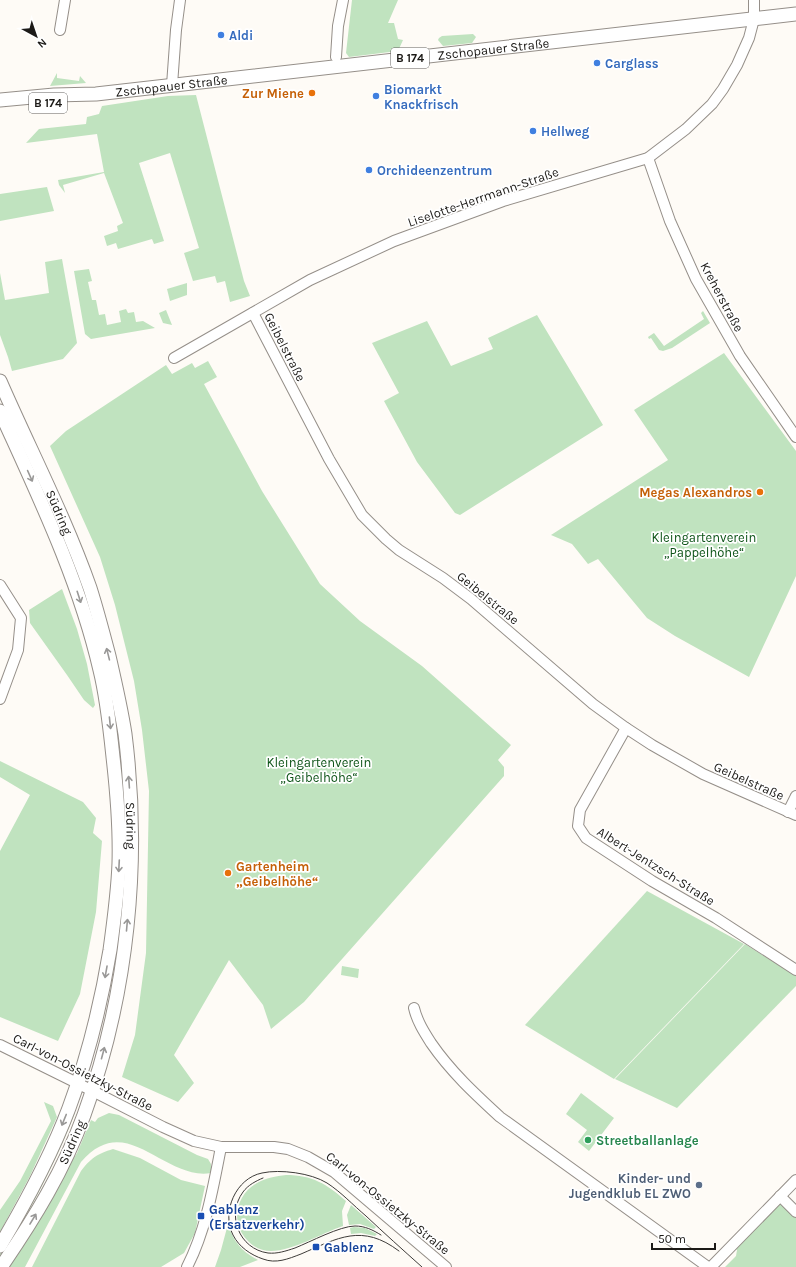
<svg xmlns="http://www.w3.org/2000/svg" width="796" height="1267" font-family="Karla,sans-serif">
<rect width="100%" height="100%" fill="#fefbf6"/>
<g fill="#c0e3bf">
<path d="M352 0H398L388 23H394L398 39 403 40 398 51 349 57 346 53Z"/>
<path d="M473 34 476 37 472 43 443 46 438 40 439 38 442 36Z"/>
<path d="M57 73V78L79 81 80 76 86 83 50 86Z"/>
<path d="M196 95 244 281 250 296 230 302 225 281 217 283 215 276 193 281 184 253 199 248 170 153 139 163 164 241 154 244 152 239 118 249 116 243 107 246 104 236 118 231 117 226 123 223 104 173 63 185 65 193 59 185 58 180 104 172 97 134 26 143 39 129 86 124 87 117 99 114 102 106 168 96Z"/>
<path d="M47 187 54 211 0 221V194Z"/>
<path d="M62 259 77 343 63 359 12 371 8 357 0 335V273L5 300 49 293 45 262Z"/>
<path d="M89 269 92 281 88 282 92 300H96L99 315 105 314 107 325 121 322 119 311 126 309 128 313 134 312 136 322 143 321 155 328 91 339 85 334 74 271Z"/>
<path d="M187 283V295L170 301 167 289Z"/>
<path d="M166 310 172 325 163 323 159 313Z"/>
<path d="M703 311 710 323 672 348 663 351 659 350 651 338 649 339 648 337 654 333 664 346 704 319 701 313Z"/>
<path d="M537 315 603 425 460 515 455 513 417 462 384 401 399 393 372 343 427 321 451 366 493 349 488 338Z"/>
<path d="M724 353 796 451V576L749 677 675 636 647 618 598 559 588 564 572 544 551 535 668 460 634 410Z"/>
<path d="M208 361 217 377 204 384 262 491 320 584 360 621 422 666 511 745 498 760 504 767V776L304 1002 271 1029 263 1005 229 960 174 1055 194 1083 178 1102 122 1077 135 1035 146 953 149 791 142 730 134 681 115 605 100 557 50 446 66 431 166 365 172 374 192 363 195 368Z"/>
<path d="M62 589 77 629 87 664 95 705 93 708 84 700 67 675 30 623 29 610Z"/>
<path d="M0 761 83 802 96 818 93 833 102 841 96 912 80 994 58 1041 0 1017V851L30 795 0 777Z"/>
<path d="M647 891 744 944 614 1079 525 1025Z"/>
<path d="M745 944 796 976V986L677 1108 615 1079Z"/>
<path d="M342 966 359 969 358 978 341 975Z"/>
<path d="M581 1093 614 1118 589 1151 578 1142 587 1130 566 1114Z"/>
<path d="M44 1102 53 1106 57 1117 30 1176 0 1232V1210L20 1181 51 1121Z"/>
<path d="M72 1112 75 1113C55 1164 29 1213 0 1260V1254L16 1227Z"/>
<path d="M109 1113 119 1115 197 1155 208 1159 211 1164V1173C163 1181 127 1109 81 1162L25 1267H7L77 1153 91 1120 95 1122 98 1118Z"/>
<path d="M113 1149 140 1158 181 1180 205 1186 195 1233 184 1253 161 1267H32L81 1171C91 1158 97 1154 113 1149Z"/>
<path d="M286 1175C312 1175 327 1184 346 1201L342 1211 343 1226C322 1233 293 1251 271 1251 262 1251 253 1247 247 1240 230 1222 236 1195 257 1183 266 1178 276 1176 286 1175Z"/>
<path d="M780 1196 796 1212V1267H725L736 1256 737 1250 732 1245Z"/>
<path d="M351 1205 376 1227 374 1229 360 1224 349 1225 347 1215Z"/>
<path d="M228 1224C233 1241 242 1252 258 1260L240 1267H215L221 1250Z"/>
<path d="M354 1227 365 1228 377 1234 375 1236 361 1233 351 1234 350 1228Z"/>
</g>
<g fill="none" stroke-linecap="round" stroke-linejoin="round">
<g stroke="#958f89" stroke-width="12">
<g id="minor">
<path d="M60 30 65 0"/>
<path d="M336 57 338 26 343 0"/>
<path d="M172 85 176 30 180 0"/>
<path d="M648 158 670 221 696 279 740 356 796 437"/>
<path d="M253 313 329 459 362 515 386 539 399 550 443 578 471 599 593 704 626 728 652 745 703 774 796 815"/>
<path d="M174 358 310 280 394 241 503 201 648 158 686 129 712 104 723 89 737 65 749 38 754 19V0"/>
<path d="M0 585 21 618 18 650 0 699"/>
<path d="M626 728 580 810 578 826 586 838 652 881 716 918 796 970"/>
<path d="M788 812 796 796"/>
<path d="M414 1008C417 1021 424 1032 431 1043 451 1072 475 1094 500 1117L708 1267"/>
<path d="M0 1045 77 1083 163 1127 194 1141 221 1147H274L288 1149 308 1157 334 1172 446 1267"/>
<path d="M780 1196 796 1212"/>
<path d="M187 1267C206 1230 213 1188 221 1147"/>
<path d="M711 1267 796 1180"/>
</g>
</g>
<g stroke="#958f89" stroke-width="15">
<g id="major">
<path id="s1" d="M0 100 54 95 96 94 796 14"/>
<path id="s2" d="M0 381C30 450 65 517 90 588 97 610 103 633 109 656 115 682 121 708 125 734 141 861 128 994 84 1115 64 1170 34 1219 1 1267"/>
<path d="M0 411C38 495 79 579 100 670 107 698 110 728 113 757 117 792 120 827 119 863 118 892 114 921 110 950 101 1004 88 1057 69 1108 51 1156 26 1202 0 1246"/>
</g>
</g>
<use href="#minor" stroke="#fff" stroke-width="10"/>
<use href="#major" stroke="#fff" stroke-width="13"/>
<g stroke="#3e3c39" stroke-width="1">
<path d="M263 1178C256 1181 248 1185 243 1192 226 1215 239 1249 268 1253 277 1254 286 1251 295 1248 310 1242 340 1226 355 1226 365 1226 373 1230 381 1235"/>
<path d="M399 1251C362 1223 338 1238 301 1254 288 1259 276 1264 263 1259 251 1255 239 1247 233 1235 221 1212 236 1178 262 1173 280 1169 311 1173 327 1183 341 1192 353 1205 366 1216 384 1233 403 1250 422 1267"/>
</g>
</g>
<defs><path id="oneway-shaft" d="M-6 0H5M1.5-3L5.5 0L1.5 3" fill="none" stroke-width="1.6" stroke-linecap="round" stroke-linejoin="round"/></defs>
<g stroke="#999897">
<use href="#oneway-shaft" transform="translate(30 476) rotate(66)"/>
<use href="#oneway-shaft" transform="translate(79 597) rotate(72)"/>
<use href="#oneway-shaft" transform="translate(108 654) rotate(-104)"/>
<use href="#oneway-shaft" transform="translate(110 723) rotate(84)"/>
<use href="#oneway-shaft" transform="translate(129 782) rotate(-94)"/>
<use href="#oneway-shaft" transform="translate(119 866) rotate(93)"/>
<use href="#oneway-shaft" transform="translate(127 925) rotate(-85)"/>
<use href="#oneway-shaft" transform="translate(106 972) rotate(100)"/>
<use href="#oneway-shaft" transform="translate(103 1053) rotate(-75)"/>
<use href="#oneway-shaft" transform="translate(64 1120) rotate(112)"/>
<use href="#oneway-shaft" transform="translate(33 1219) rotate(-59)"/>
</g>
<g fill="#3f7fe0" stroke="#fff" stroke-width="1.5">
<circle cx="221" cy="35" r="4"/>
<circle cx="597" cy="63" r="4"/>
<circle cx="376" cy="96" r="4"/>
<circle cx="533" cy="131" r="4"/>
<circle cx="369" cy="170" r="4"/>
</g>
<g fill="#e8710a" stroke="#fff" stroke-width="1.5">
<circle cx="312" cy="93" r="4"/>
<circle cx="760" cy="492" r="4"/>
<circle cx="228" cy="873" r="4"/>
</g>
<circle fill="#2e9e5b" stroke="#fff" stroke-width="1.5" cx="588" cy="1140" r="4"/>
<circle fill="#5c6f8a" stroke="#fff" stroke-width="1.5" cx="699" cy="1185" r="4"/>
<g fill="#1a4fb4" stroke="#fff" stroke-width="1.5">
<rect x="197" y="1212" width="8" height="8" rx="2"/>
<rect x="312" y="1243" width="8" height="8" rx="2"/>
</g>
<g text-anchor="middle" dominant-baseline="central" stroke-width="3.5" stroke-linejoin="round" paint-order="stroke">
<g fill="#fff" stroke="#605f5d" stroke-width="1">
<rect x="391" y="48" width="38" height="20" rx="3"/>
<rect x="29" y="93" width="38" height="20" rx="3"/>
</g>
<g font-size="12" font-weight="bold" fill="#1c1a17">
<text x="410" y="58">B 174</text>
<text x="48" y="103">B 174</text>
</g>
<g font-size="13" font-weight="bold" fill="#366cbe" stroke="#fff" text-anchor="start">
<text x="229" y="35">Aldi</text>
<text x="605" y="63">Carglass</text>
<text x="384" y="89">Biomarkt<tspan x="384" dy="15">Knackfrisch</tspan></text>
<text x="541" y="131">Hellweg</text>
<text x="377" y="170">Orchideenzentrum</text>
</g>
<g font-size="13" fill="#1c1a17" stroke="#fff">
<text stroke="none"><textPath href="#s1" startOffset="496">Zschopauer Straße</textPath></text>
<text stroke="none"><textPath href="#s1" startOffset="172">Zschopauer Straße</textPath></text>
<text transform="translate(483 197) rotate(-19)">Liselotte-Herrmann-Straße</text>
<text transform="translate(722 297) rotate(62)">Kreherstraße</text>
<text transform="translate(285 347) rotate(63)">Geibelstraße</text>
<text stroke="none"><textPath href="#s2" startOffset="144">Südring</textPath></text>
<text transform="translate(488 598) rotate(39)">Geibelstraße</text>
<text transform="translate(749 781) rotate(24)">Geibelstraße</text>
<text stroke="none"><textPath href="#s2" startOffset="468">Südring</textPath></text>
<text transform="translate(656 866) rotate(32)">Albert-Jentzsch-Straße</text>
<text transform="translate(83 1072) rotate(27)">Carl-von-Ossietzky-Straße</text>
<text transform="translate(72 1142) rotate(-66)">Südring</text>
<text transform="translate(388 1203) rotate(39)">Carl-von-Ossietzky-Straße</text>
</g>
<g font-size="13" font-weight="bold" fill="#c56008" stroke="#fff" text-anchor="end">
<text x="304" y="93">Zur Miene</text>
<text x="752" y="492">Megas Alexandros</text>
<text x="236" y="866" text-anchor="start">Gartenheim<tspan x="236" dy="15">„Geibelhöhe“</tspan></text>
</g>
<g font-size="13" fill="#0e5418" stroke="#fff">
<text x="704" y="537">Kleingartenverein<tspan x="704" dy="15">„Pappelhöhe“</tspan></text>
<text x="319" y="762">Kleingartenverein<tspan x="319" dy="15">„Geibelhöhe“</tspan></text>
</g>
<g font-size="13" font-weight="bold" fill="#27864d" stroke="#fff" text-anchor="start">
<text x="596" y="1140">Streetballanlage</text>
</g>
<g font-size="13" font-weight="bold" fill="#4e5e75" stroke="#fff" text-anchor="end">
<text x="691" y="1178">Kinder- und<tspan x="691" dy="15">Jugendklub EL ZWO</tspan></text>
</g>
<g font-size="13" font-weight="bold" fill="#164399" stroke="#fff" text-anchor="start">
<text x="209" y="1209">Gablenz<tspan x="209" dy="15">(Ersatzverkehr)</tspan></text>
<text x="324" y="1247">Gablenz</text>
</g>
</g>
<g transform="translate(36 36) rotate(140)" stroke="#ffffff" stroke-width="3" paint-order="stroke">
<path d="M0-3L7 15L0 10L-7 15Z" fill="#1c1a17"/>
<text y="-6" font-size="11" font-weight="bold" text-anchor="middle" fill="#1c1a17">N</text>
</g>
<path d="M652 1243v6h63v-6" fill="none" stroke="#1c1a17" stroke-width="2"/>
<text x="658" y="1243" font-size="12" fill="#1c1a17" stroke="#ffffff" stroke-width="3" paint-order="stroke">50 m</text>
</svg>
